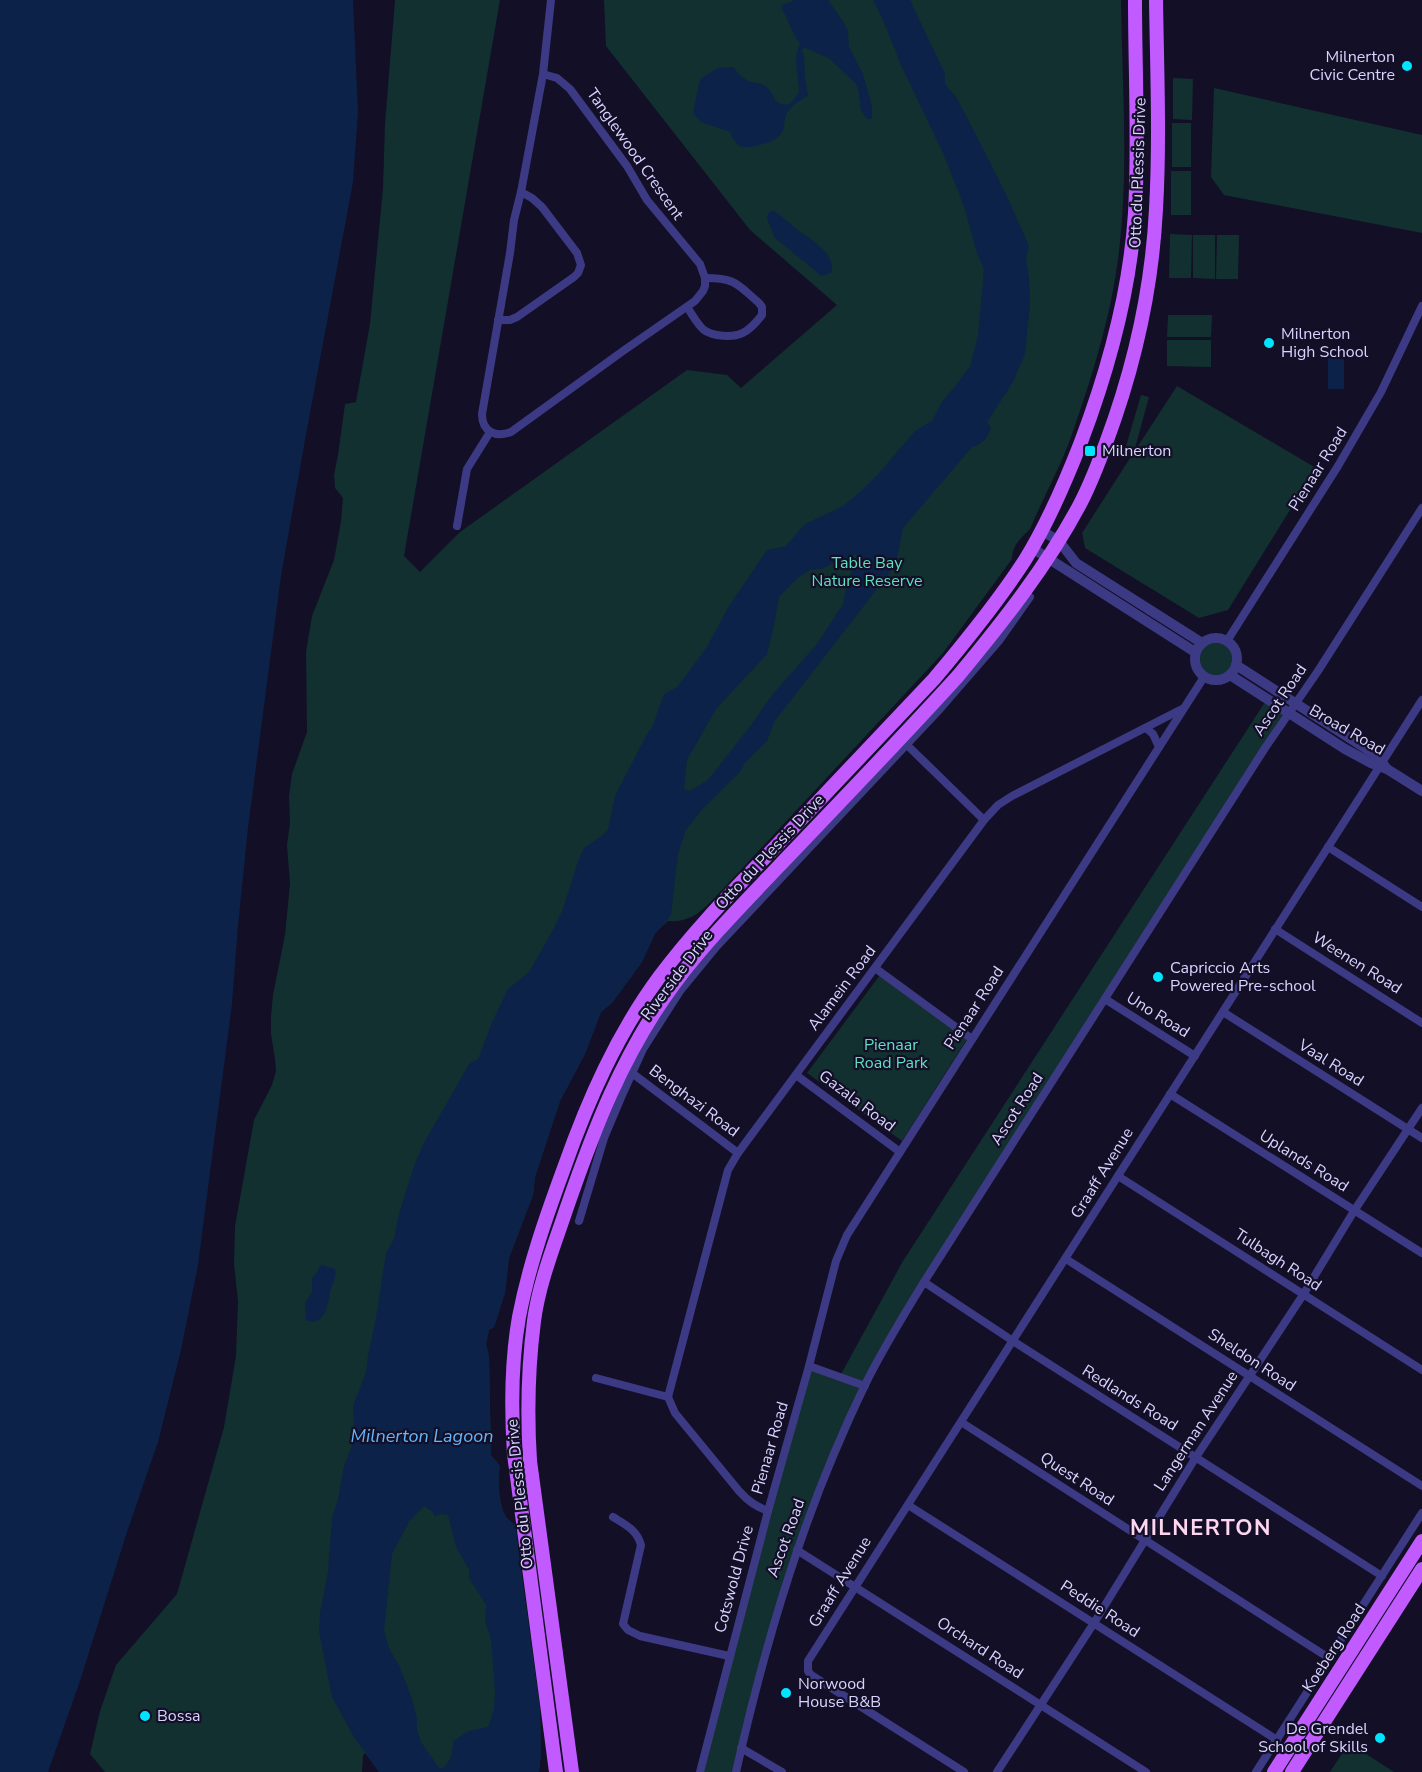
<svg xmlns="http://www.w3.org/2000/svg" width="1422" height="1772" font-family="'Nunito Sans',sans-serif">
<rect width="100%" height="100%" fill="#130f26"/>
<g fill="#12302f">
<path d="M395 0H500L404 556 420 572 460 532 687 370 727 375 741 388 837 305 750 230 606 46 604 0H1121C1122 84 1129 168 1119 251 1112 314 1092 377 1071 437 1060 468 1043 498 1030 529 1020 539 1013 544 1012 559L943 653 724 888C706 906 695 923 668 921L655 933 642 962 612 1003 601 1012 585 1054 560 1101 535 1177 533 1195 509 1258 505 1293 494 1327 489 1330 486 1344 489 1356 491 1455 500 1466C497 1478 499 1504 505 1515 507 1519 512 1522 515 1525L540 1710 541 1753 539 1772H379L365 1753 363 1756 362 1772H105L90 1754 100 1711 116 1665 177 1594 224 1427 236 1356 238 1301 234 1264 235 1226 254 1120 272 1085 276 1071 275 1059 271 1034V1016L273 995 285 935 290 884 287 845 290 823 289 796 292 774 307 732 306 652 312 616 334 560 341 521 343 498 335 488 334 475 338 455 345 404 356 402 370 324 383 188 385 124Z"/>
<path d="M1173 78 1193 79 1192 120 1173 119Z"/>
<path d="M1214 88 1422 135V233L1224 195 1211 177Z"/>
<rect x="1172" y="123" width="19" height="44"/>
<rect x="1171" y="171" width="20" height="44"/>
<path d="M1170 234 1192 235 1191 278H1169Z"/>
<path d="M1193 235H1215V279L1193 278Z"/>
<path d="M1217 235H1239L1238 279H1216Z"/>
<path d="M1168 315H1212L1211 337H1167Z"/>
<path d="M1167 340H1211V367L1167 366Z"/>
<path d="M1177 386 1316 468 1228 610 1199 618 1085 548 1082 533 1132 455 1124 453 1141 395 1149 397 1134 452Z"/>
<circle cx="1216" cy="659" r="16"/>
<path d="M1267 699 1289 713 883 1351 797 1550 736 1772H700L809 1366 840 1376 903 1261Z"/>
<path d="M880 975 967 1039 902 1141 807 1073Z"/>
<path d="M1349 1743 1394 1772H1330Z"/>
</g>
<g fill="#0c2248" fill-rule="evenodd">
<path d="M0 0H353L358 112 353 182 305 440 281 576 248 828 238 926 232 1004 198 1265 181 1350 158 1442 127 1532 79 1684 48 1772H0Z"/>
<path d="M795 0H828L843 21 848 31 849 47 863 74 872 106V119H867L861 110 858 88 855 83 830 59 804 47 802 50 804 57 805 78 808 96C800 100 787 108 785 118 784 125 785 129 780 135 773 142 767 143 759 145 743 149 737 149 730 132L701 122 693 113 700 79 718 68 732 67C737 71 741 77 747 80 752 84 760 82 765 86 778 94 770 107 790 104L799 92C799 76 792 58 800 44 792 33 788 19 781 7L782 5Z"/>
<path d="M873 0H910L945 74V84L957 98 1004 190 1029 246 1026 258 1029 278 1030 304 1025 354 1013 382 987 422 991 428C987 440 982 443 971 448L903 528 897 559 890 572 774 722 767 741 745 763 741 771 700 812 686 830 678 854 671 914 668 920 655 934 642 962 612 1003 601 1012 585 1054 560 1101 535 1177 533 1195 509 1258 505 1293 494 1327 489 1330 486 1344 489 1356 491 1455 500 1466C497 1478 499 1504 505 1515 507 1519 512 1522 515 1525L540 1710 541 1753 539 1772H379L354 1737 332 1697 319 1631 320 1613 328 1572 332 1518 338 1499 344 1466 352 1446 354 1419 353 1406 366 1372 368 1355 376 1318 386 1253 394 1239 398 1217 415 1163 425 1141 469 1064 478 1059 493 1020 508 989 529 972 553 930 563 909 578 861 584 848 603 835 608 829 615 796 646 736 653 725 664 694 677 687 707 647 729 606 767 550 786 546 805 524 843 506 861 491 879 473 915 431 932 421 941 403 956 385 970 366 978 336 984 269 977 253 964 206 943 153 901 65 883 20ZM856 554 857 559 851 571 850 582 845 592 843 604 817 644 772 695 751 725 708 780 690 791 684 789 687 760 716 709 767 654 774 625 779 597 797 578 810 570 822 569 840 559ZM424 1506 433 1512 435 1517 440 1514 448 1515 456 1547 469 1570V1578L486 1605 485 1620 491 1640 495 1692 494 1709 488 1727 469 1731 453 1741C452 1753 452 1760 443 1768H439L421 1742 417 1729V1718L411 1696 400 1668 389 1648 384 1631 392 1554 410 1520Z"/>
<path d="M773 210C781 215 788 222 795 228 809 238 837 253 831 273L822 276 819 274 774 237 771 227 767 220 768 213Z"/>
<rect x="1328" y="357" width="16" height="32"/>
<path d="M323 1265 335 1269C337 1277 332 1284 330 1292 328 1305 324 1328 306 1320L305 1303 312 1292V1278L316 1274 320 1266Z"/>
</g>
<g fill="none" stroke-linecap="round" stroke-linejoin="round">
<g stroke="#3d3a85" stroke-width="8">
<path d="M543 74 557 78 570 89 627 166 647 200 700 264 705 278V286L703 291 695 301 623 351 511 432C496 438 482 432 482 414L510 253 514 220 521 192 543 74 551 0"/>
<path d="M687 307C692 314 697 324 704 330 708 333 712 334 717 335 739 339 749 332 762 315V307L759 303C737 284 736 278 705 278"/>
<path d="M498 320H510L517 317 574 277 578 273 581 265 577 253 542 207 532 198 521 192"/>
<path d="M457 526 467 469 490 432"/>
<path d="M1227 641 1338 466 1381 392 1422 306"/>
<path d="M1146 728 1153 734 1159 747"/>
<path d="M907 745 984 820"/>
<path d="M1328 847 1422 907"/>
<path d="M1275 929 1422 1023"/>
<path d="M875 968 972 1039"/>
<path d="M1105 999 1195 1056"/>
<path d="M1223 1012 1422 1138"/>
<path d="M632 1073 738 1153"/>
<path d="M796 1075 900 1152"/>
<path d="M1170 1094 1422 1253"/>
<path d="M1118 1176 1422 1370"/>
<path d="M579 1221 604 1138 623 1093 643 1049 680 991 717 946 940 709 999 641 1030 597"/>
<path d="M1066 1259 1422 1486"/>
<path d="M924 1282 1013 1341 1382 1576"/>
<path d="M809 1366 865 1386"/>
<path d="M596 1378 668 1397 675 1413 739 1491C748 1501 755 1506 768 1511"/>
<path d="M668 1397 728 1170 738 1153 984 820 998 805 1012 796 1182 709"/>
<path d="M961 1422 1329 1658"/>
<path d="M908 1505 1277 1740"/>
<path d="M613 1517C626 1525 637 1530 641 1545L623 1624 628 1630 640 1636 729 1656"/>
<path d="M797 1550 1146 1772"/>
<path d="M741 1748 782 1772"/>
<path d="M700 1772 768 1511 809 1366 836 1261 847 1235 1204 677"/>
<path d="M736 1772C766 1639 805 1508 865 1385 882 1350 903 1316 924 1282L1265 748 1318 671 1422 508"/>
<path d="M964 1772 811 1675 808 1671V1661L1422 700"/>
<path d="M997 1772 1094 1623 1196 1457 1303 1295 1354 1211 1422 1108"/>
<path d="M1256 1772 1422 1513"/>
</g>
<g stroke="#3d3a85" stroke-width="10">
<path d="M1042 531 1059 541 1076 563 1202 643"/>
<path d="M1032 548 1195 652"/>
<circle cx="1216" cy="659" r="21"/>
<path d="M1236 665 1376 755 1387 769"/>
<path d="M1230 675 1345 749 1371 763 1387 769 1422 791"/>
</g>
<g stroke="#c25bff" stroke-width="14">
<path d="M556 1772 514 1454C511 1408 511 1362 519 1317 529 1265 546 1217 564 1168 588 1100 617 1034 660 976 695 929 736 888 776 846 829 790 881 735 934 679 966 641 998 602 1025 560 1048 523 1065 483 1081 442 1109 368 1130 292 1135 213 1139 142 1135 71 1135 0"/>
<path d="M572 1772 530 1461C527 1414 528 1368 534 1321 539 1283 554 1246 566 1210 594 1129 623 1053 674 984 706 941 743 904 779 866 839 803 900 740 958 676 1002 623 1047 566 1079 506 1090 486 1098 464 1106 443 1134 368 1152 289 1156 209 1160 140 1157 69 1156 0"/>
<path d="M1274 1772 1422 1541"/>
<path d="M1292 1772 1422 1569"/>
</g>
</g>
<g fill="#00e5ff" stroke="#130f26" stroke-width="2">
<circle cx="1407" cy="66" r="6"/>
<circle cx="1269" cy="343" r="6"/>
<rect x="1084" y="445" width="12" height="12" rx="3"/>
<circle cx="1158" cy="977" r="6"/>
<circle cx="786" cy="1693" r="6"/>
<circle cx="145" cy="1716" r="6"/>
<circle cx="1380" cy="1738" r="6"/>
</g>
<g text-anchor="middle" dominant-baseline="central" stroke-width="4.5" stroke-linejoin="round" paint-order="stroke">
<g font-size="16" fill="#d9d4ff" stroke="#130f26" text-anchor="start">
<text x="1395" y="57" text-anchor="end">Milnerton<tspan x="1395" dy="18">Civic Centre</tspan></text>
<text x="1281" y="334">Milnerton<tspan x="1281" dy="18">High School</tspan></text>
<text x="1102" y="451">Milnerton</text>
<text x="1170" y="968">Capriccio Arts<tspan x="1170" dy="18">Powered Pre-school</tspan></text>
<text x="798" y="1684">Norwood<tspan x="798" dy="18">House B&amp;B</tspan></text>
<text x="157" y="1716">Bossa</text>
<text x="1368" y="1729" text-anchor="end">De Grendel<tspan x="1368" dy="18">School of Skills</tspan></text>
</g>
<g font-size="16" fill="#d9d4ff" stroke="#130f26">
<text transform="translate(635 154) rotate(55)">Tanglewood Crescent</text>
<text transform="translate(1138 173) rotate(-88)">Otto du Plessis Drive</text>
<text transform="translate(1318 469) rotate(-58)">Pienaar Road</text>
<text transform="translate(1280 700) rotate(-56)">Ascot Road</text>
<text transform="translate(1347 730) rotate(30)">Broad Road</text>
<text transform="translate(770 852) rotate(-47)">Otto du Plessis Drive</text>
<text transform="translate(1357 963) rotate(32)">Weenen Road</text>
<text transform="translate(677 975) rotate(-53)">Riverside Drive</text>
<text transform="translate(842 988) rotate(-53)">Alamein Road</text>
<text transform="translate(974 1008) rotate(-57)">Pienaar Road</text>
<text transform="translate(1158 1015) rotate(32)">Uno Road</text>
<text transform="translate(1331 1063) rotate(32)">Vaal Road</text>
<text transform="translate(694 1101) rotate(37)">Benghazi Road</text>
<text transform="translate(857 1101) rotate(37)">Gazala Road</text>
<text transform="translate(1017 1109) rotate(-57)">Ascot Road</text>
<text transform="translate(1304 1161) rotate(32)">Uplands Road</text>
<text transform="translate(1102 1173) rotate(-58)">Graaff Avenue</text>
<text transform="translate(1278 1260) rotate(33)">Tulbagh Road</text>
<text transform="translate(1252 1360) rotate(33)">Sheldon Road</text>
<text transform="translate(1130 1398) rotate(32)">Redlands Road</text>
<text transform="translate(1196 1431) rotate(-57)">Langerman Avenue</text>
<text transform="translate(770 1448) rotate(-74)">Pienaar Road</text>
<text transform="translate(1077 1479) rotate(33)">Quest Road</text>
<text transform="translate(520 1494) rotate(-96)">Otto du Plessis Drive</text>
<text transform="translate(786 1538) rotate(-70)">Ascot Road</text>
<text transform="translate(734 1579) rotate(-75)">Cotswold Drive</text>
<text transform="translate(840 1582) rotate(-58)">Graaff Avenue</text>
<text transform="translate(1100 1609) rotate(33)">Peddie Road</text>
<text transform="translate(980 1648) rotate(33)">Orchard Road</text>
<text transform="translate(1334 1648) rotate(-57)">Koeberg Road</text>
</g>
<g font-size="16" fill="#5fe0c0" stroke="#130f26">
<text x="867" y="563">Table Bay<tspan x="867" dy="18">Nature Reserve</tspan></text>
<text x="891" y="1045">Pienaar<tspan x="891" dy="18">Road Park</tspan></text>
</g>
<g font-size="18" font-style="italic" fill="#62b6ff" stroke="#130f26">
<text x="422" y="1436">Milnerton Lagoon</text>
</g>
<g font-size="22" font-weight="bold" letter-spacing="1.5" fill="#ffd6f0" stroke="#130f26">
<text x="1201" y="1528">MILNERTON</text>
</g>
</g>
</svg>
